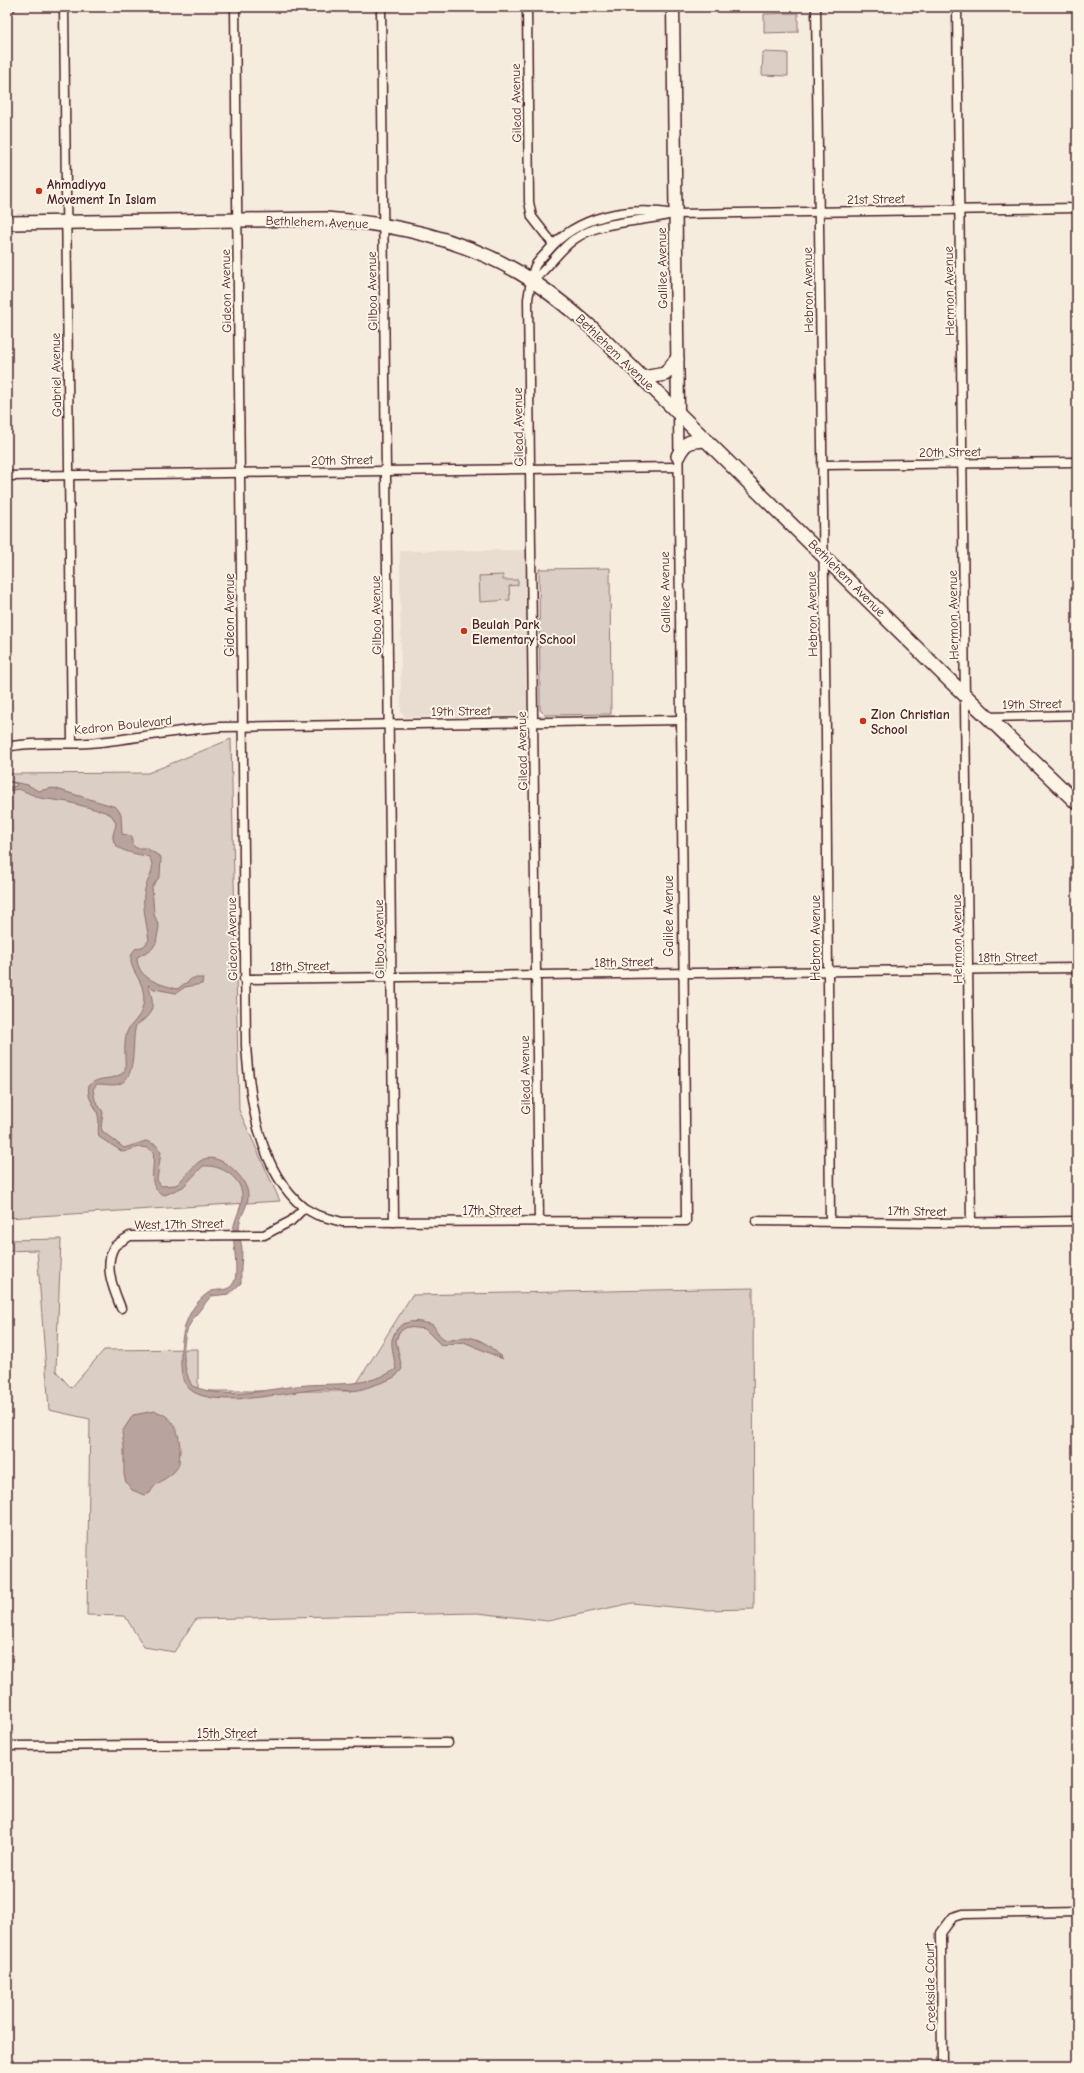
<svg xmlns="http://www.w3.org/2000/svg" width="1084" height="2073" font-family="'Comic Neue',sans-serif">
<rect width="100%" height="100%" fill="#f5ecde"/>
<filter id="ink" filterUnits="userSpaceOnUse"><feTurbulence type="fractalNoise" baseFrequency=".025" numOctaves="2"/><feDisplacementMap in="SourceGraphic" scale="8" xChannelSelector="R" yChannelSelector="G"/><feConvolveMatrix kernelMatrix="1 2 1 2 8 2 1 2 1" color-interpolation-filters="sRGB"/></filter>
<g filter="url(#ink)">
<path fill="#e8ddd0" d="M527 550 528 711 524 716 405 717 401 712 400 551Z"/>
<g fill="#dbcec4" stroke="#927678">
<path d="M798 13V32L764 33V14Z"/>
<path d="M763 52 788 53V76L762 75Z"/>
<path d="M610 568 611 714 545 715 540 710 539 569Z"/>
<path d="M503 575V580H518V585L509 586 510 600 480 602 479 576Z"/>
<path d="M231 739 239 1110 280 1201 7 1218V774L148 773Z"/>
<path d="M61 1239 56 1371 71 1388 104 1350 198 1349V1391H352L412 1295 753 1288 754 1609 704 1610 632 1603 548 1621 477 1613 196 1619 174 1652 144 1647 125 1616 87 1615 90 1419 49 1410 37 1250 7 1251V1240Z"/>
</g>
<g fill="#b8a39e" stroke="#8c6e70">
<path d="M7 781 28 785 38 791 53 788 116 807 121 814 122 834 132 836V844L136 848H146L161 857 160 876 152 887 154 914 159 927 156 943 152 949 137 957C137 979 159 984 177 989L193 978H203L202 984 185 987 176 993 154 989 148 985C155 1004 155 1014 136 1025 131 1040 138 1078 119 1084 113 1086 104 1084 97 1084L93 1089 95 1100 103 1112 101 1128 103 1132 124 1148 146 1141 156 1145 161 1152 157 1180 161 1186 176 1185C184 1178 192 1167 200 1161 218 1149 248 1178 248 1195 249 1206 239 1216 239 1228 239 1235 241 1242 242 1249 242 1260 240 1271 241 1283L229 1294 211 1296C204 1305 195 1315 190 1324 180 1342 183 1369 192 1386 233 1402 266 1388 307 1385 338 1383 369 1387 396 1369 395 1361 391 1348 392 1340 397 1319 416 1319 433 1325 436 1329 439 1337 445 1339 451 1342 460 1337 466 1337 482 1338 494 1349 503 1359L464 1342 441 1345 425 1329 407 1327 399 1332 396 1341 402 1369C400 1371 398 1374 396 1376 391 1380 366 1388 359 1390 348 1392 335 1389 323 1389 292 1390 200 1415 184 1382 182 1377 181 1369 181 1364 180 1338 185 1309 208 1293 216 1287 228 1294 234 1282 239 1273 233 1242 233 1231 234 1220 241 1209 242 1199 244 1178 220 1164 203 1166L183 1187 165 1195C145 1189 156 1167 153 1152 144 1143 133 1149 123 1152L99 1137C97 1130 100 1122 98 1115 95 1103 86 1100 89 1085 100 1075 114 1082 125 1071 126 1059 123 1044 127 1032 129 1026 135 1022 138 1017 143 1011 145 998 143 991 141 976 123 964 135 949L144 946 149 940C147 925 141 904 145 889 148 877 157 870 149 857 138 853 111 853 113 835 114 831 116 826 116 822L111 815 105 812 68 802 40 798 19 789 7 791V788L16 786 17 784Z"/>
<path d="M155 1411C175 1417 180 1433 180 1452 179 1457 180 1464 177 1468 170 1479 155 1481 150 1493L144 1495 132 1490 126 1482 124 1475V1447L122 1432 133 1415Z"/>
</g>
<g fill="none" stroke-linecap="round" stroke-linejoin="round">
<g stroke="#4a1f2b" stroke-width="11">
<g id="street">
<path d="M7 7H11"/>
<path d="M64 7 72 743"/>
<path d="M235 7 246 1046C250 1101 259 1171 304 1208"/>
<path d="M381 7 394 1222"/>
<path d="M527 7 529 202 532 217 553 244"/>
<path d="M816 7 826 734 830 1221"/>
<path d="M957 7 971 1223"/>
<path d="M532 281C548 269 557 252 573 240 602 219 640 223 673 214"/>
<path d="M822 465 1077 462"/>
<path d="M7 476 678 467"/>
<path d="M988 717 1077 715"/>
<path d="M7 747C34 741 62 745 89 743 133 739 176 730 220 727L681 720"/>
<path d="M244 979 1077 968"/>
<path d="M756 1221 935 1223 1077 1221"/>
<path d="M539 1222 528 299C530 289 531 275 535 266 538 261 543 256 547 252 577 215 630 206 675 214L1077 208"/>
<path d="M121 1308C114 1290 103 1267 114 1247 117 1243 125 1239 130 1236L264 1235 291 1221 304 1208 317 1215 342 1222 686 1221 678 412"/>
<path d="M7 1746 448 1743"/>
<path d="M942 2066 941 1933 953 1917 963 1914 1077 1912"/>
</g>
</g>
<g stroke="#4a1f2b" stroke-width="15">
<path id="secondary" d="M673 7 678 412"/>
</g>
<g stroke="#4a1f2b" stroke-width="16">
<g id="primary">
<path d="M7 223 325 219C393 223 460 238 520 273 545 288 569 308 592 328L946 677 1077 803"/>
<path d="M643 378 665 374 677 359"/>
<path d="M678 456C685 441 690 441 706 440"/>
</g>
</g>
<use href="#street" stroke="#fcf5e5" stroke-width="8"/>
<use href="#secondary" stroke="#fcf5e5" stroke-width="12"/>
<use href="#primary" stroke="#fcf5e5" stroke-width="13"/>
</g>
</g>
<g fill="#c8321e" stroke="#fcf5e5" stroke-width="1.5">
<circle cx="39" cy="191" r="4"/>
<circle cx="464" cy="631" r="4"/>
<circle cx="863" cy="721" r="4"/>
</g>
<g text-anchor="middle" dominant-baseline="central" stroke-width="4" stroke-linejoin="round" paint-order="stroke">
<g font-size="13" fill="#4a1f2b" stroke="#fcf5e5">
<text transform="translate(516 103) rotate(-91)">Gilead Avenue</text>
<text transform="translate(876 199) rotate(-1)">21st Street</text>
<text transform="translate(317 222) rotate(2)">Bethlehem Avenue</text>
<text transform="translate(662 268) rotate(-91)">Galilee Avenue</text>
<text transform="translate(808 290) rotate(-91)">Hebron Avenue</text>
<text transform="translate(226 291) rotate(-91)">Gideon Avenue</text>
<text transform="translate(372 291) rotate(-91)">Gilboa Avenue</text>
<text transform="translate(949 291) rotate(-91)">Hermon Avenue</text>
<text transform="translate(615 352) rotate(44)">Bethlehem Avenue</text>
<text transform="translate(56 375) rotate(-91)">Gabriel Avenue</text>
<text transform="translate(518 427) rotate(-91)">Gilead Avenue</text>
<text transform="translate(950 452) rotate(-1)">20th Street</text>
<text transform="translate(342 460) rotate(-1)">20th Street</text>
<text transform="translate(847 578) rotate(45)">Bethlehem Avenue</text>
<text transform="translate(665 592) rotate(-91)">Galilee Avenue</text>
<text transform="translate(812 614) rotate(-91)">Hebron Avenue</text>
<text transform="translate(229 615) rotate(-90)">Gideon Avenue</text>
<text transform="translate(376 615) rotate(-91)">Gilboa Avenue</text>
<text transform="translate(953 615) rotate(-91)">Hermon Avenue</text>
<text transform="translate(1032 704) rotate(-1)">19th Street</text>
<text transform="translate(461 711) rotate(-1)">19th Street</text>
<text transform="translate(123 725) rotate(-6)">Kedron Boulevard</text>
<text transform="translate(522 751) rotate(-91)">Gilead Avenue</text>
<text transform="translate(668 916) rotate(-90)">Galilee Avenue</text>
<text transform="translate(815 938) rotate(-90)">Hebron Avenue</text>
<text transform="translate(232 939) rotate(-91)">Gideon Avenue</text>
<text transform="translate(379 939) rotate(-91)">Gilboa Avenue</text>
<text transform="translate(957 939) rotate(-91)">Hermon Avenue</text>
<text transform="translate(1008 957) rotate(-1)">18th Street</text>
<text transform="translate(624 962) rotate(-1)">18th Street</text>
<text transform="translate(300 966) rotate(-1)">18th Street</text>
<text transform="translate(525 1075) rotate(-91)">Gilead Avenue</text>
<text x="492" y="1210">17th Street</text>
<text transform="translate(917 1211) rotate(1)">17th Street</text>
<text transform="translate(179 1224) rotate(-1)">West 17th Street</text>
<text x="227" y="1733">15th Street</text>
<text transform="translate(930 1987) rotate(-91)">Creekside Court</text>
</g>
<g font-size="13" font-weight="bold" fill="#4a1f2b" stroke="#fcf5e5" text-anchor="start">
<text x="47" y="184">Ahmadiyya<tspan x="47" dy="15">Movement In Islam</tspan></text>
<text x="472" y="624">Beulah Park<tspan x="472" dy="15">Elementary School</tspan></text>
<text x="871" y="714">Zion Christian<tspan x="871" dy="15">School</tspan></text>
</g>
</g>
<rect width="1084" height="2073" fill="none" stroke="#fcf5e5" stroke-width="24"/>
<rect x="12" y="12" width="1060" height="2049" fill="none" stroke="#4a1f2b" stroke-width="1.5" filter="url(#ink)"/>
</svg>
